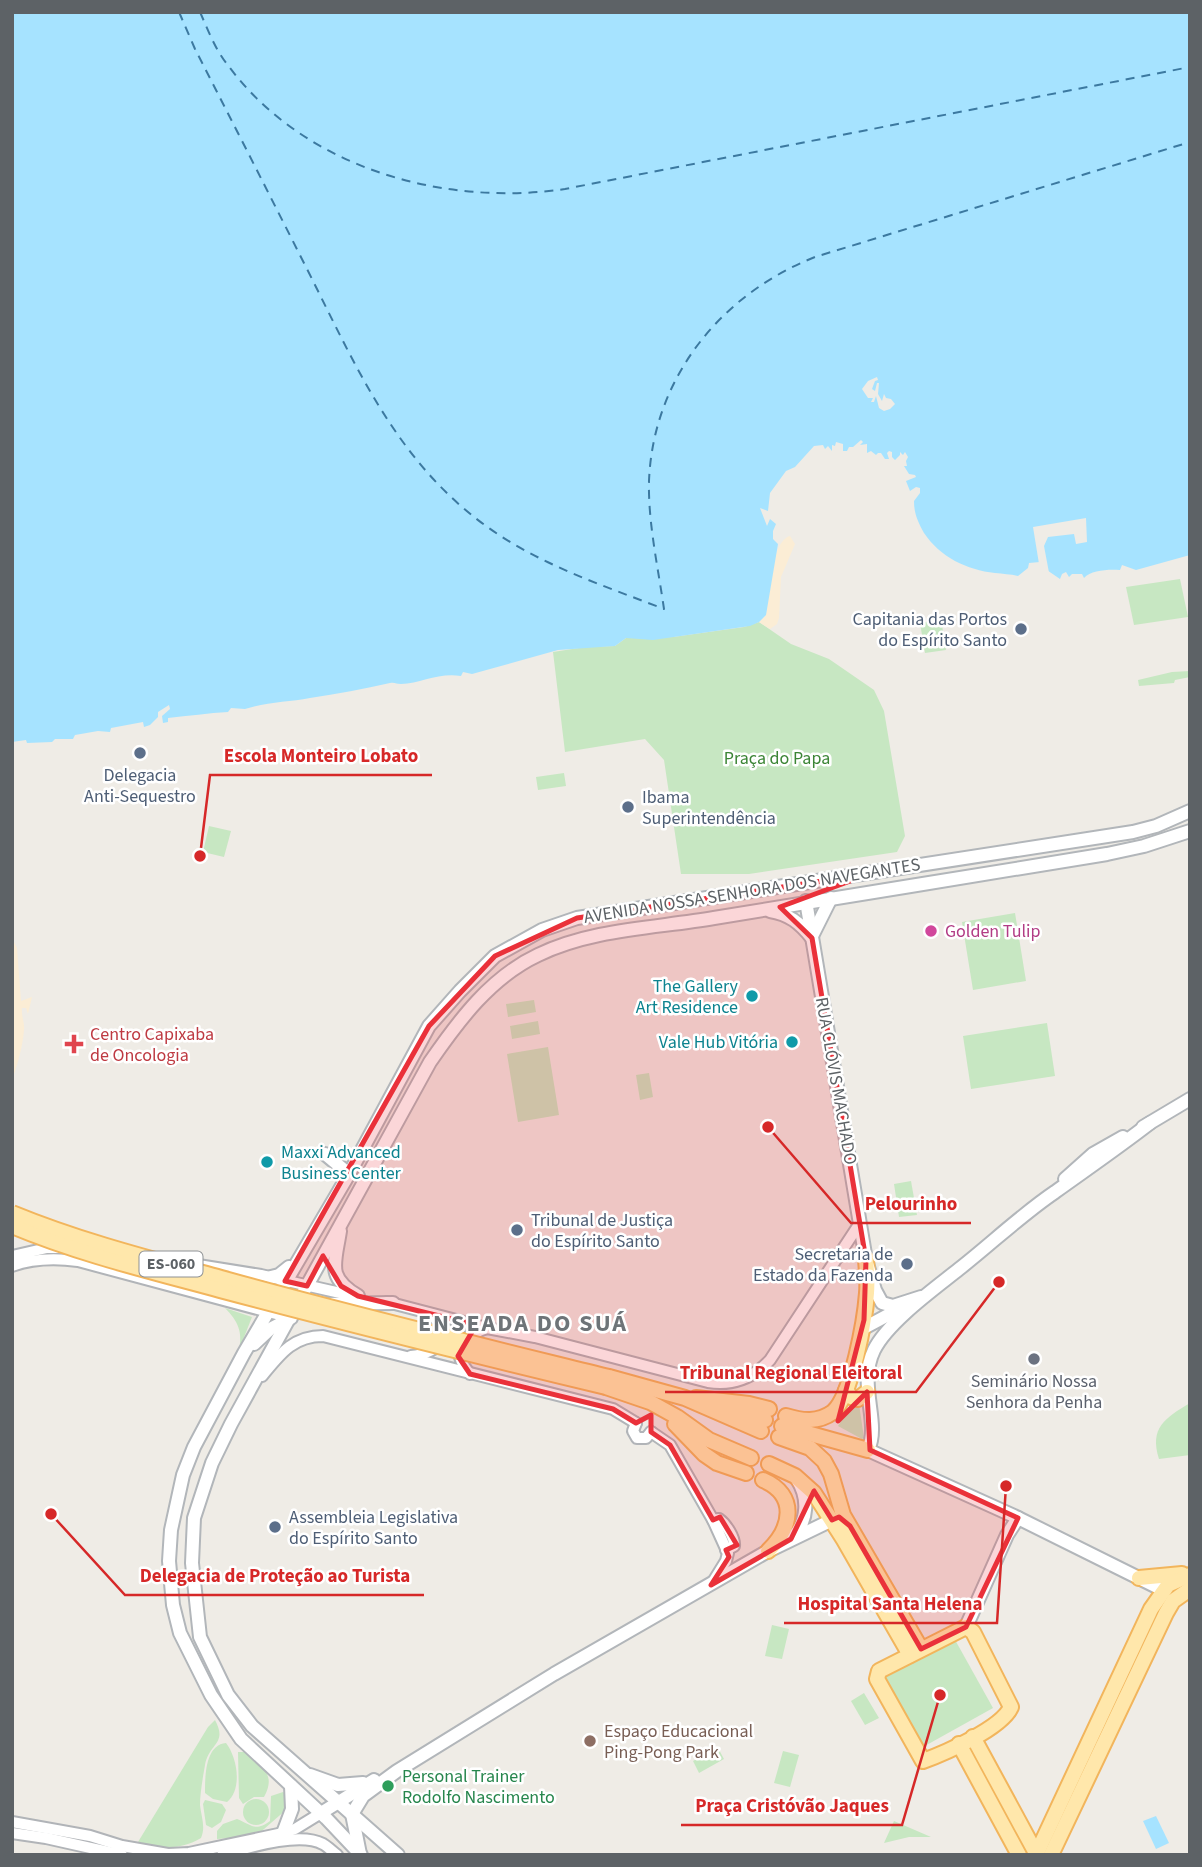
<svg xmlns="http://www.w3.org/2000/svg" width="1202" height="1867" font-family="'Source Sans 3',sans-serif">
<rect width="100%" height="100%" fill="#efece6"/>
<g fill="#c7e7c2">
<path d="M1180 579 1188 617 1134 625 1126 587Z"/>
<path d="M941 619 946 650 925 653 920 623Z"/>
<path d="M759 622 791 644 829 659 874 690 884 711 905 836 897 852 749 874H681L664 760 645 739 565 752 553 652 585 647 615 646 626 638 673 637 744 627Z"/>
<path d="M1190 671V677L1175 680 1174 683 1139 686 1138 680 1172 672Z"/>
<path d="M564 773 566 786 538 790 536 777Z"/>
<path d="M209 826 231 831 224 857 203 852Z"/>
<path d="M1015 913 1026 981 973 990 962 922Z"/>
<path d="M534 1000 536 1012 508 1017 506 1004Z"/>
<path d="M538 1021 540 1034 512 1039 510 1026Z"/>
<path d="M1047 1023 1055 1076 971 1089 963 1036Z"/>
<path d="M548 1047 559 1115 518 1122 507 1054Z"/>
<path d="M649 1073 653 1097 640 1100 636 1075Z"/>
<path d="M911 1181 917 1215 899 1217 894 1184Z"/>
<path d="M225 1308 252 1317 239 1350C243 1332 238 1321 225 1308Z"/>
<path d="M853 1396 858 1397 864 1438 862 1439 838 1426 848 1411Z"/>
<path d="M1190 1403V1455L1159 1459C1149 1428 1165 1418 1190 1403Z"/>
<path d="M772 1625 789 1629 782 1659 765 1656Z"/>
<path d="M954 1638 993 1708 923 1747 884 1677Z"/>
<path d="M864 1693 879 1718 865 1725 851 1701Z"/>
<path d="M215 1720C228 1744 209 1743 205 1765 203 1777 200 1793 200 1805 201 1816 206 1827 201 1838 181 1850 160 1849 138 1842L208 1727Z"/>
<path d="M226 1743C237 1757 243 1789 227 1802L213 1799 205 1793C205 1776 205 1745 226 1743Z"/>
<path d="M718 1748 724 1759 699 1773 693 1761Z"/>
<path d="M783 1751 799 1755 790 1787 774 1783Z"/>
<path d="M238 1752H244C261 1767 277 1773 264 1797H254L243 1804 239 1798Z"/>
<path d="M283 1792 289 1796 287 1809 256 1836 217 1839V1831L223 1824 237 1819C252 1825 255 1832 270 1821L271 1796Z"/>
<circle cx="256" cy="1812" r="13"/>
<path d="M205 1800 222 1804 226 1810 221 1822 212 1828 206 1825 203 1804Z"/>
<path d="M894 1821 931 1837H909L884 1843Z"/>
</g>
<g fill="#fbedd5">
<path d="M790 536 795 544 781 577 779 618 777 624 770 629 759 622 766 615C769 596 771 541 790 536Z"/>
<path d="M12 938 17 948 21 1001 32 997 28 1014 26 1008H22C21 1016 25 1023 24 1030 23 1045 17 1067 12 1080Z"/>
</g>
<g fill="#a6e3ff" fill-rule="evenodd">
<path d="M12 12H1190V555L1136 570 1122 565 1120 570C1109 569 1091 570 1084 578L1082 574H1072L1069 577 1066 572 1062 574 1060 579 1041 566 1040 562 1029 563 1028 568 1018 576C1010 574 1003 574 995 573 967 570 940 557 924 533 918 522 914 514 914 501L920 493V488L916 487 910 491 906 481 916 477 915 475 909 474 904 466H907L906 461 908 457 905 452 903 455 900 452V455L895 460 892 457V452L889 451 887 453 889 459H885L881 453H878L876 455 871 451 867 453V444L860 445 863 442 861 440 853 447H849L847 451H843V444L836 442 835 446 832 445V451L828 446 825 449 823 445 814 446 795 467 786 471 770 493 768 511 760 508 767 526 770 519 776 524 773 531V539L778 544 766 615 759 622 750 626 653 640 626 638 615 646 558 650 472 674 463 672 461 676C440 672 421 683 401 684 396 684 395 682 390 683 364 689 337 694 310 698 289 702 266 702 245 709L231 708 228 712C209 713 188 716 168 718V722L163 723 162 716 170 709 169 705 158 712V717L150 725 144 727 143 722 111 728 110 732 98 731 75 735 73 739H55L52 742 27 743 26 740 12 742ZM877 377 878 380 875 381 872 389 875 391 877 383H879L878 394 882 401 884 394 886 398 891 399 895 404 890 409 884 411 879 408 876 396 874 402H871L873 398H868L862 389 868 381Z"/>
<path d="M1156 1816 1169 1843 1156 1849 1143 1821Z"/>
</g>
<path fill="#efece6" d="M1086 518 1087 542 1076 544 1074 534 1048 537 1044 546 1050 578 1040 570 1033 527Z"/>
<g fill="none" stroke-linecap="round" stroke-linejoin="round">
<g stroke="#3c79a0" stroke-width="2" stroke-dasharray="9 7" stroke-linecap="butt">
<path d="M179 12 195 49C232 121 269 194 306 267 355 364 395 460 486 526 540 565 602 585 664 609 658 567 648 523 649 481 653 378 721 294 815 257L1190 142"/>
<path d="M200 12C208 30 215 49 227 64 303 168 443 207 565 189L1190 67"/>
</g>
<g stroke="#b1b4b8" stroke-width="14">
<g id="tertiary">
<path d="M12 1256 47 1248H65"/>
<path d="M192 1264 261 1275 358 1297"/>
<path d="M12 1266C34 1258 55 1258 78 1261L291 1318"/>
<path d="M387 1302 487 1328 535 1337 708 1382C732 1386 753 1378 770 1360L860 1223"/>
<path d="M411 1356C439 1353 455 1335 430 1314"/>
<path d="M470 1374C449 1349 460 1337 487 1328"/>
<path d="M262 1376C280 1354 293 1336 323 1336L613 1409 636 1423"/>
<path d="M636 1423 633 1431 637 1438H646L651 1432"/>
<path d="M651 1432 670 1445 713 1520 728 1553 726 1561 713 1582"/>
<path d="M713 1520 719 1519C726 1524 735 1538 734 1546L726 1550"/>
<path d="M12 1822 90 1836 122 1846 168 1854 189 1853 283 1833 295 1829 321 1813"/>
<path d="M12 1833 46 1838 122 1855"/>
<path d="M222 1855C247 1848 299 1831 323 1844 328 1847 332 1851 337 1855"/>
</g>
</g>
<g stroke="#b2b6ba" stroke-width="16">
<g id="secondary">
<path d="M806 901 866 1260 875 1290 882 1303 893 1306 921 1297"/>
<path d="M770 911C789 914 800 923 812 938"/>
<path d="M813 934 831 898"/>
<path d="M1150 1123C1119 1147 1087 1169 1055 1192 1021 1215 991 1244 959 1269 934 1289 888 1322 874 1350 857 1385 881 1422 868 1450L1014 1516 1163 1590"/>
<path d="M1143 1127 1190 1099"/>
<path d="M325 1154 349 1174"/>
<path d="M1065 1179 1093 1154 1123 1137"/>
<path d="M340 1231C335 1264 326 1277 358 1296"/>
<path d="M271 1277 279 1275 289 1267"/>
<path d="M327 1304 393 1303"/>
<path d="M862 1329 903 1307"/>
<path d="M254 1344 270 1329 291 1318"/>
<path d="M794 1536C808 1519 809 1498 797 1479"/>
<path d="M966 1627 1007 1535 1018 1518"/>
<path d="M310 1775 338 1785 363 1783"/>
<path d="M321 1813 374 1780"/>
<path d="M352 1814 363 1796 397 1771 554 1674 768 1551 832 1520"/>
<path d="M352 1814 360 1854"/>
<path d="M283 1833 292 1809 291 1786"/>
<path d="M361 1855 326 1818 241 1739 211 1695 180 1633 173 1605 169 1561 171 1530 183 1475 194 1447 244 1353 349 1174 429 1026 460 991 495 956 542 930 577 918 1133 832 1156 826 1190 811"/>
<path d="M398 1855 252 1726 228 1695 200 1637 192 1563 194 1518 212 1463 231 1424 430 1062C459 1020 491 977 538 955 591 929 656 928 714 918 845 896 976 876 1107 854L1144 846 1190 831"/>
</g>
</g>
<g stroke="#f2b55c" stroke-width="18">
<g id="primary">
<path d="M609 1377 685 1398 761 1431"/>
<path d="M606 1387 650 1402 677 1417 709 1440 751 1458"/>
<path d="M846 1390 851 1397 858 1399 867 1392"/>
<path d="M696 1398 749 1404 769 1409"/>
<path d="M733 1409 765 1420"/>
<path d="M786 1416C802 1421 818 1423 833 1412 852 1395 865 1319 867 1293 868 1282 867 1271 866 1260"/>
<path d="M675 1424 704 1454 717 1463 746 1473"/>
<path d="M782 1426 868 1450"/>
<path d="M779 1437 810 1448 824 1461 831 1474 843 1515 921 1649"/>
<path d="M769 1464 795 1476 814 1493 844 1540 910 1655"/>
<path d="M763 1480C798 1495 792 1528 768 1551"/>
<path d="M1139 1578 1182 1574"/>
<path d="M966 1627 973 1632 1011 1707C1002 1728 945 1753 923 1761L877 1679 879 1671Z"/>
<path d="M973 1737 1037 1855"/>
<path d="M959 1744 1019 1855"/>
<path d="M1036 1855 1151 1609 1168 1585 1190 1575"/>
<path d="M1051 1855 1166 1613 1173 1601 1190 1589"/>
</g>
</g>
<use href="#tertiary" stroke="#fff" stroke-width="10"/>
<use href="#secondary" stroke="#fff" stroke-width="12"/>
<use href="#primary" stroke="#ffe7ab" stroke-width="14"/>
<g stroke="#f2b55c" stroke-width="18" stroke-linecap="butt">
<g id="primary-bridge">
<path d="M12 1213C80 1241 151 1259 221 1278 350 1314 479 1345 609 1377"/>
<path d="M12 1226C79 1254 150 1271 220 1290 348 1324 477 1356 606 1387"/>
</g>
</g>
<use href="#primary-bridge" stroke="#ffe7ab" stroke-width="14"/>
</g>
<path fill="#ea313a" fill-opacity="0.2" stroke="#ea313a" stroke-width="5" stroke-linejoin="round" d="M869 874 780 907 812 938 866 1260 864 1320 838 1421 867 1392 870 1450 1018 1518 966 1627 921 1649 850 1526 839 1517 832 1520 814 1491 791 1539 711 1585 729 1557 726 1550 737 1545 720 1517 713 1520 670 1445 651 1432V1415L636 1423 613 1409 470 1374 458 1356 476 1325 358 1296 341 1286 323 1256 307 1286 285 1281 429 1026 495 956 577 918Z"/>
<g fill="#5c6f8a" stroke="#fff" stroke-width="2.5">
<circle cx="1021" cy="629" r="7"/>
<circle cx="140" cy="753" r="7"/>
<circle cx="628" cy="807" r="7"/>
<circle cx="517" cy="1230" r="7"/>
<circle cx="907" cy="1264" r="7"/>
<circle cx="275" cy="1527" r="7"/>
</g>
<circle fill="#d1479c" stroke="#fff" stroke-width="2.5" cx="931" cy="931" r="7"/>
<g fill="#0f9aa8" stroke="#fff" stroke-width="2.5">
<circle cx="752" cy="996" r="7"/>
<circle cx="792" cy="1042" r="7"/>
<circle cx="267" cy="1162" r="7"/>
</g>
<path fill="#e0444e" stroke="#fff" stroke-width="2.5" d="M70.5 1033.5h7v7h7v7h-7v7h-7v-7h-7v-7h7z"/>
<circle fill="#6b7280" stroke="#fff" stroke-width="2.5" cx="1034" cy="1359" r="7"/>
<circle fill="#8d6e63" stroke="#fff" stroke-width="2.5" cx="590" cy="1741" r="7"/>
<circle fill="#2e9e5b" stroke="#fff" stroke-width="2.5" cx="388" cy="1786" r="7"/>
<g text-anchor="middle" dominant-baseline="central" stroke-width="5" stroke-linejoin="round" paint-order="stroke">
<rect fill="#fff" stroke="#8e9194" stroke-width="2" x="139.5" y="1251.5" width="63" height="25" rx="5"/>
<g font-size="16" font-weight="bold" fill="#5d6266">
<text x="171" y="1264">ES-060</text>
</g>
<g font-size="18" fill="#4e5e75" stroke="#fff" text-anchor="start">
<text x="1007" y="619" text-anchor="end">Capitania das Portos<tspan x="1007" dy="21">do Espírito Santo</tspan></text>
<text x="140" y="775" text-anchor="middle">Delegacia<tspan x="140" dy="21">Anti-Sequestro</tspan></text>
<text x="642" y="797">Ibama<tspan x="642" dy="21">Superintendência</tspan></text>
<text x="531" y="1220">Tribunal de Justiça<tspan x="531" dy="21">do Espírito Santo</tspan></text>
<text x="893" y="1254" text-anchor="end">Secretaria de<tspan x="893" dy="21">Estado da Fazenda</tspan></text>
<text x="289" y="1517">Assembleia Legislativa<tspan x="289" dy="21">do Espírito Santo</tspan></text>
</g>
<g font-size="18" fill="#3b8535" stroke="#fff">
<text x="777" y="758">Praça do Papa</text>
</g>
<g font-size="18" fill="#5d6266" stroke="#fff">
<text transform="translate(752 891) rotate(-9)">AVENIDA NOSSA SENHORA DOS NAVEGANTES</text>
<text transform="translate(836 1081) rotate(80)">RUA CLÓVIS MACHADO</text>
</g>
<g font-size="18" fill="#b23c85" stroke="#fff" text-anchor="start">
<text x="945" y="931">Golden Tulip</text>
</g>
<g font-size="18" fill="#0d838f" stroke="#fff" text-anchor="end">
<text x="738" y="986">The Gallery<tspan x="738" dy="21">Art Residence</tspan></text>
<text x="778" y="1042">Vale Hub Vitória</text>
<text x="281" y="1152" text-anchor="start">Maxxi Advanced<tspan x="281" dy="21">Business Center</tspan></text>
</g>
<g font-size="18" fill="#be3a42" stroke="#fff" text-anchor="start">
<text x="90" y="1034">Centro Capixaba<tspan x="90" dy="21">de Oncologia</tspan></text>
</g>
<g font-size="18" fill="#5b616d" stroke="#fff">
<text x="1034" y="1381">Seminário Nossa<tspan x="1034" dy="21">Senhora da Penha</tspan></text>
</g>
<g font-size="18" fill="#785e54" stroke="#fff" text-anchor="start">
<text x="604" y="1731">Espaço Educacional<tspan x="604" dy="21">Ping-Pong Park</tspan></text>
</g>
<g font-size="18" fill="#27864d" stroke="#fff" text-anchor="start">
<text x="402" y="1776">Personal Trainer<tspan x="402" dy="21">Rodolfo Nascimento</tspan></text>
</g>
<g font-size="24" font-weight="bold" letter-spacing="2" fill="#6e7478" stroke="#fff">
<text x="523" y="1323">ENSEADA DO SUÁ</text>
</g>
</g>
<path fill="none" stroke="#d62828" stroke-width="2.5" d="M200 856L210 775H432M768 1127L851 1223H971M999 1282L916 1392H665M51 1514L125 1595H424M1006 1486L997 1623H784M940 1695L902 1825H681"/>
<g fill="#d62828" stroke="#fff" stroke-width="2.5">
<circle cx="200" cy="856" r="7"/>
<circle cx="768" cy="1127" r="7"/>
<circle cx="999" cy="1282" r="7"/>
<circle cx="51" cy="1514" r="7"/>
<circle cx="1006" cy="1486" r="7"/>
<circle cx="940" cy="1695" r="7"/>
</g>
<g font-size="19" text-anchor="middle" font-weight="bold" fill="#d62828" stroke="#fff" stroke-width="5" stroke-linejoin="round" paint-order="stroke">
<text x="321" y="762">Escola Monteiro Lobato</text>
<text x="911" y="1210">Pelourinho</text>
<text x="791" y="1379">Tribunal Regional Eleitoral</text>
<text x="275" y="1582">Delegacia de Proteção ao Turista</text>
<text x="890" y="1610">Hospital Santa Helena</text>
<text x="792" y="1812">Praça Cristóvão Jaques</text>
</g>
<rect width="1202" height="1867" fill="none" stroke="#5d6266" stroke-width="28"/>
</svg>
